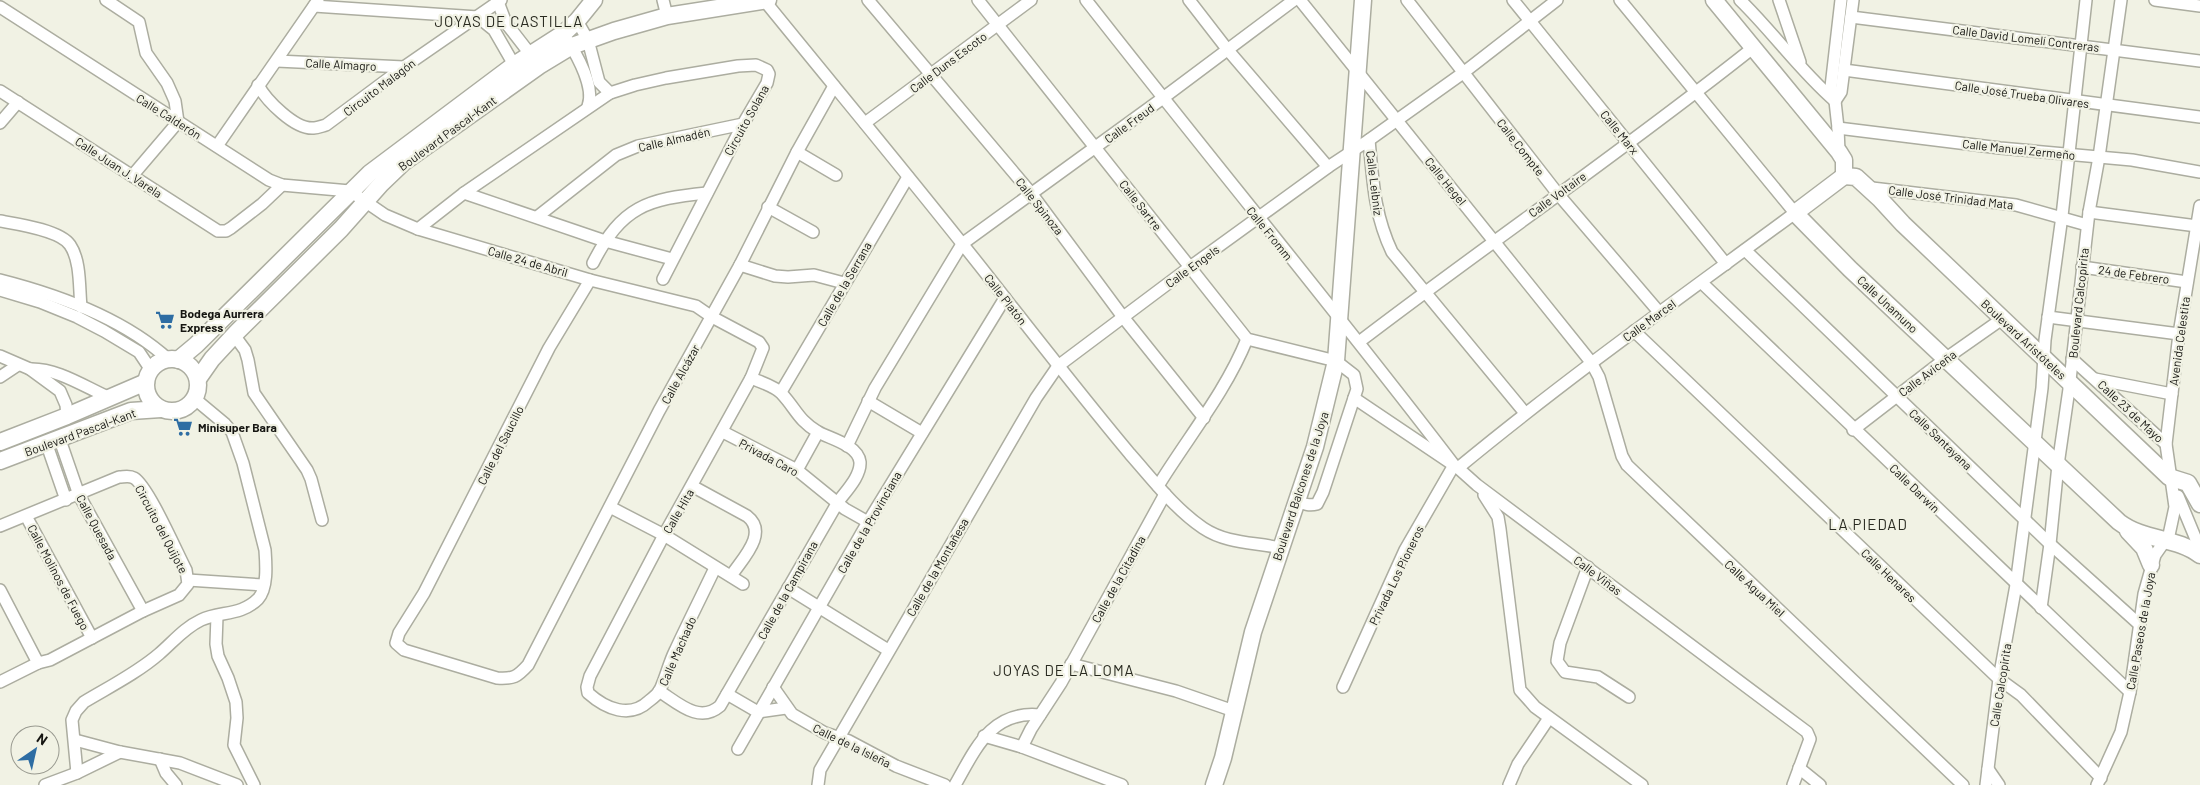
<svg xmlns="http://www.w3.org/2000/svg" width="2200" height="785" font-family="Barlow,sans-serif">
<rect width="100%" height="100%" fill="#f1f2e4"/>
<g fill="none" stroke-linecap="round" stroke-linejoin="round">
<g stroke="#acada0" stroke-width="14">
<g id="street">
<path d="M106 0 139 22 146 53 167 83 175 101 178 122 132 176"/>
<path d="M663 0 667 16"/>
<path d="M764 0C846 101 930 201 1009 303 1049 354 1089 405 1130 454 1153 480 1175 509 1203 528 1227 544 1254 542 1281 548"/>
<path d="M868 0 1031 193 1123 317 1204 418"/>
<path d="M978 0 1247 339 1336 361 1354 375 1357 389 1354 398 1323 492 1317 504C1309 506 1304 504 1297 501"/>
<path d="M1086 0C1208 156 1334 308 1454 465L1405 550 1343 687"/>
<path d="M1189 0 1227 49 1328 167 1369 140C1373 181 1374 214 1392 252L1525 413"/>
<path d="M1300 0 1591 362 1599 377 1622 456 1627 465 1963 785"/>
<path d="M1407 0 1558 194 1659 312"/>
<path d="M1513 0 1726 264"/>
<path d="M1740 0C1773 32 1800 71 1835 101"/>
<path d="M1779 0 1800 62"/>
<path d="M2155 0 2200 6"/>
<path d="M498 2 506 23 534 59"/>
<path d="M314 6 478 17 494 30 517 70"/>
<path d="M0 7 269 180 282 185 350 191 385 215 418 229 590 280 696 306 712 317 759 342 763 348 751 378 664 535 590 676 587 687 588 693C606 709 630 719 649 701 653 698 658 694 660 690 666 677 669 663 675 651 688 623 702 595 715 568"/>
<path d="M1851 17 2200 61"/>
<path d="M577 21 588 40 599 82 610 93"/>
<path d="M568 41C578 57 595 88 588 106"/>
<path d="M277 61 404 67"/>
<path d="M1844 70 2200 117"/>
<path d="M258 85C266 100 295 130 314 128 318 128 322 126 326 125L404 67 501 0"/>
<path d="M0 91 218 231H226L231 228 262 204 282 185"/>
<path d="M1835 101 1841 92 1853 0"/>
<path d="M0 123 18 102"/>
<path d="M865 123 1031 0"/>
<path d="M1838 128 2000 148 2132 160 2200 172"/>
<path d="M1369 140 1463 73 1557 0"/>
<path d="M217 146 318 0"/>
<path d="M797 152 836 175"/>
<path d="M1839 152 1838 128 1835 101 1831 87 1841 0"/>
<path d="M1872 188 2016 205 2087 225"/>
<path d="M464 193 605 241 672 259"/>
<path d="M768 207 813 232"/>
<path d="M2089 212 2197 226"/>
<path d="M537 217 616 155 638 146 743 124"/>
<path d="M0 221C17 224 60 230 70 245 81 261 79 288 81 307"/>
<path d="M418 229 464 193 610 93 635 85 666 78 738 66 756 65 767 70 769 74 767 83 743 124 663 279"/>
<path d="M1745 250 2050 544 2140 625"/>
<path d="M593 263C622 206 647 199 707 193"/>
<path d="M740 265 775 276 788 277 814 275 844 283"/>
<path d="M2082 267 2187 282"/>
<path d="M0 280C59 295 123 318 168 359"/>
<path d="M590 280 549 348 424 593 399 633 396 643 404 650 497 678C514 679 517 677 528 665L659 411 740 265 797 152 834 86"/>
<path d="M1702 283 2130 692"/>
<path d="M0 290 40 302 77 317 104 331 139 352 151 370"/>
<path d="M2048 317 2179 334"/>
<path d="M1634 331 1999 679 2021 695 2101 778"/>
<path d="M234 335 245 350 248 360 254 393 307 470 311 479 322 520"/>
<path d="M1359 342C1490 242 1626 149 1754 47"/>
<path d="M0 356 30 369 60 391 66 405 67 416"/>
<path d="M2072 359 2166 444"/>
<path d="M30 369C57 368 85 387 110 398"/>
<path d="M0 377 18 365"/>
<path d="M2095 379 2172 394"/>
<path d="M781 392 908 177"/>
<path d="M1354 398 1458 468 1477 485 1807 732 1810 739 1793 785"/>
<path d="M868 401 922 433"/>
<path d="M1853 430 1945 359 2002 319"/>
<path d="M723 432 797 470 845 509 868 522"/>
<path d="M60 440 79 495 143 611"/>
<path d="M47 445 66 500"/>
<path d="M847 446 875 388 962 244 1163 98 1294 0"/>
<path d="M1458 468C1567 378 1681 297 1795 213L1620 0"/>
<path d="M797 470 818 432"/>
<path d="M692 486 747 516C769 533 742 559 731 576"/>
<path d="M1158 486C1188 437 1225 393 1247 339"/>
<path d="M1484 495 1498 517 1500 529 1520 690 1535 707 1642 785"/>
<path d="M2178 496 2200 549"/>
<path d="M610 507 664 535 743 584"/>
<path d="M26 516 92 638"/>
<path d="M0 526 119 477C124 477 129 475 134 478 148 486 177 553 186 570L188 584 179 595 143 611 50 660 38 663 0 682"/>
<path d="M1588 567 1560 643 1557 661 1565 672 1598 677 1629 697"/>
<path d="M188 580 263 585"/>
<path d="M788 588 888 650"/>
<path d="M0 590 38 663"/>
<path d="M2041 608 2050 544 2058 465 2069 389 2089 212 2099 157 2121 0"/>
<path d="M217 616 216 644 218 656 228 678 236 702 237 718 234 745 254 785"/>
<path d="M1071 664 1176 691 1234 711"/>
<path d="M773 687 792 714 825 733 849 741 896 766 945 785"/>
<path d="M659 691C678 703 699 724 720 706L838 502C846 491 861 476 860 462 858 445 831 439 818 432 798 420 796 409 782 394 775 386 760 382 751 378"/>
<path d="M727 694 758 712 786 708"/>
<path d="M984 736 1022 747 1122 785"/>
<path d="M75 740 120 752 180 763 237 785"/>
<path d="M1022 747 1031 729 1061 683 1165 494"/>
<path d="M738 749 868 522 1005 298"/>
<path d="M160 759 166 773 176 785"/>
<path d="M1799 768 1820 785"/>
<path d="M1988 769 1999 785"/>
<path d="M77 773 72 720 76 711 84 702C109 687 137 673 159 654 173 642 184 628 201 620 220 611 241 616 258 599 268 588 266 564 265 550L243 463 232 432 225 424 195 399"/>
<path d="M45 785 77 773 120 752"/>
<path d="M818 785 820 770 1036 398 1058 366 1190 267 1328 167"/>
<path d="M955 785C975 750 991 710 1040 715"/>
<path d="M1509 785 1518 764 1549 718"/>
<path d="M1986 785 1999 679 2016 585 2042 388 2045 340 2062 216 2086 0"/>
<path d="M2097 785 2121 732 2130 692 2144 594 2155 555 2169 535 2175 507 2166 444 2179 334 2200 206"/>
</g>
</g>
<g stroke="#acada0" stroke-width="19">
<g id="secondary">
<path d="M1714 0 1839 152 1844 160V176"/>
<path d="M1844 176 1795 213 1850 269 2119 522C2144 541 2177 537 2200 555"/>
<path d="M1844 176 1856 177 1880 199 1903 224 2169 477 2188 483 2200 504"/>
<circle cx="172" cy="385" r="26"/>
<path d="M178 360 196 345 370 173 514 65 564 33 577 21 594 0"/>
<path d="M198 379 212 359 237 332 341 229 381 184 404 162 539 66 572 46 614 31 667 16 768 0"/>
<path d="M0 442 67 416 146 382"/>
<path d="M0 461 131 411 161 409"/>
<path d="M2128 531 2144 548 2151 565"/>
<path d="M1214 785 1223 758 1253 632 1315 447 1336 361 1363 0"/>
</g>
</g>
<use href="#street" stroke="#fff" stroke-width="11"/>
<use href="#secondary" stroke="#fff" stroke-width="16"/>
</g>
<defs>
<g id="supermarket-bare" transform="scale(1.5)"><path d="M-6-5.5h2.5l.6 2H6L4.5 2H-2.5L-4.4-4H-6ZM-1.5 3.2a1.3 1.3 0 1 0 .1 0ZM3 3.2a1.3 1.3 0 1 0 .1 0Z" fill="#2e6da3" stroke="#f1f2e4" stroke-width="2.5" paint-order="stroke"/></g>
</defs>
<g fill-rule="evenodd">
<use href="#supermarket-bare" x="165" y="320"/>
<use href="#supermarket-bare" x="183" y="427"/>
</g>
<g text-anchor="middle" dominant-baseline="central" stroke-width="4.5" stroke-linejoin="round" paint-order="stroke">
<g font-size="12" fill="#161612" stroke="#f1f2e4">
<text transform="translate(2026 38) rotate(7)">Calle David Lomelí Contreras</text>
<text transform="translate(948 62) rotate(-37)">Calle Duns Escoto</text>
<text transform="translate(341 64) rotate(3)">Calle Almagro</text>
<text transform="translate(379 87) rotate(-37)">Circuito Malagón</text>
<text transform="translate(2022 94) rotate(8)">Calle José Trueba Olivares</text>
<text transform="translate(169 116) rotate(32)">Calle Calderón</text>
<text transform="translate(746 120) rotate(-61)">Circuito Solana</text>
<text transform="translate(1129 123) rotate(-36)">Calle Freud</text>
<text transform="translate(1620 132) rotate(51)">Calle Marx</text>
<text transform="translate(447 133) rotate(-36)">Boulevard Pascal-Kant</text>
<text transform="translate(674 139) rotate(-13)">Calle Almadén</text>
<text transform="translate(1521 147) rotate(52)">Calle Compte</text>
<text transform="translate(2019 149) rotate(6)">Calle Manuel Zermeño</text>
<text transform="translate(119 167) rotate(33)">Calle Juan J. Varela</text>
<text transform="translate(1446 181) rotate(51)">Calle Hegel</text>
<text transform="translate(1375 183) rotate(83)">Calle Leibniz</text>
<text transform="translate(1557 194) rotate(-36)">Calle Voltaire</text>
<text transform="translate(1951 197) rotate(7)">Calle José Trinidad Mata</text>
<text transform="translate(1141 205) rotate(52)">Calle Sartre</text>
<text transform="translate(1040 206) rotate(52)">Calle Spinoza</text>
<text transform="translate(1270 233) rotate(51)">Calle Fromm</text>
<text transform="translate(528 261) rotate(16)">Calle 24 de Abril</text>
<text transform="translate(1192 266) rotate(-36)">Calle Engels</text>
<text transform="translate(2134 274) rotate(8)">24 de Febrero</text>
<text transform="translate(844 284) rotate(-60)">Calle de la Serrana</text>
<text transform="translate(1006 299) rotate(52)">Calle Platón</text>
<text transform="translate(2078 303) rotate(-84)">Boulevard Calcopirita</text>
<text transform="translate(1888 304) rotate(43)">Calle Unamuno</text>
<text transform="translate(1649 320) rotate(-36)">Calle Marcel</text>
<text transform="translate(2024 339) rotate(43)">Boulevard Aristóteles</text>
<text transform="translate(2179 341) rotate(-82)">Avenida Celestita</text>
<text transform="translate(1927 373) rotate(-37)">Calle Aviceña</text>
<text transform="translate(680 374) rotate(-61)">Calle Alcázar</text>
<text transform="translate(2131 411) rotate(43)">Calle 23 de Mayo</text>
<text transform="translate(80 432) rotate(-20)">Boulevard Pascal-Kant</text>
<text transform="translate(1941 439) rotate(44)">Calle Santayana</text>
<text transform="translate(500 445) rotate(-63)">Calle del Saucillo</text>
<text transform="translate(769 457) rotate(28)">Privada Caro</text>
<text transform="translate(1300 486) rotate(-72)">Boulevard Balcones de la Joya</text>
<text transform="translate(1915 488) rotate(44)">Calle Darwin</text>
<text transform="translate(678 511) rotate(-60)">Calle Hita</text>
<text transform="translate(869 522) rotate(-60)">Calle de la Provinciana</text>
<text transform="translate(97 527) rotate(62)">Calle Quesada</text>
<text transform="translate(162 529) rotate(62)">Circuito del Quijote</text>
<text transform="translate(937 567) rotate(-60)">Calle de la Montañesa</text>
<text transform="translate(1396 575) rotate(-64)">Privada Los Pioneros</text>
<text transform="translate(1598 575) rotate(37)">Calle Viñas</text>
<text transform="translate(1889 575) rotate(44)">Calle Henares</text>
<text transform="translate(59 577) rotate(62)">Calle Molinos de Fuego</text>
<text transform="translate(1118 579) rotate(-61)">Calle de la Citadina</text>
<text transform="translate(1755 588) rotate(43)">Calle Agua Miel</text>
<text transform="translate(787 590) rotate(-61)">Calle de la Campirana</text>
<text transform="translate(2140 631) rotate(-80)">Calle Paseos de la Joya</text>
<text transform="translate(677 651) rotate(-66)">Calle Machado</text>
<text transform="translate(2000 685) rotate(-81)">Calle Calcopirita</text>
<text transform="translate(852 745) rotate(26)">Calle de la Isleña</text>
</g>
<g font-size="12" font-weight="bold" fill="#161612" stroke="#f1f2e4" text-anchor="start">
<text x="180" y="313">Bodega Aurrera<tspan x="180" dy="14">Express</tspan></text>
<text x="198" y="427">Minisuper Bara</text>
</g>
<g font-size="15" letter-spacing="1" fill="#292a20" stroke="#f1f2e4">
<text x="509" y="21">JOYAS DE CASTILLA</text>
<text x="1868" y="524">LA PIEDAD</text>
<text x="1064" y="670">JOYAS DE LA LOMA</text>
</g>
</g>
<g transform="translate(35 750) rotate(34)"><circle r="24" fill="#f1f2e4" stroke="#999a90"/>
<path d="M0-4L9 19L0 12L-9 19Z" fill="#2e6da3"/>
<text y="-8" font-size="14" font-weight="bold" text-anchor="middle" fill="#161612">N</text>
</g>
</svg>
